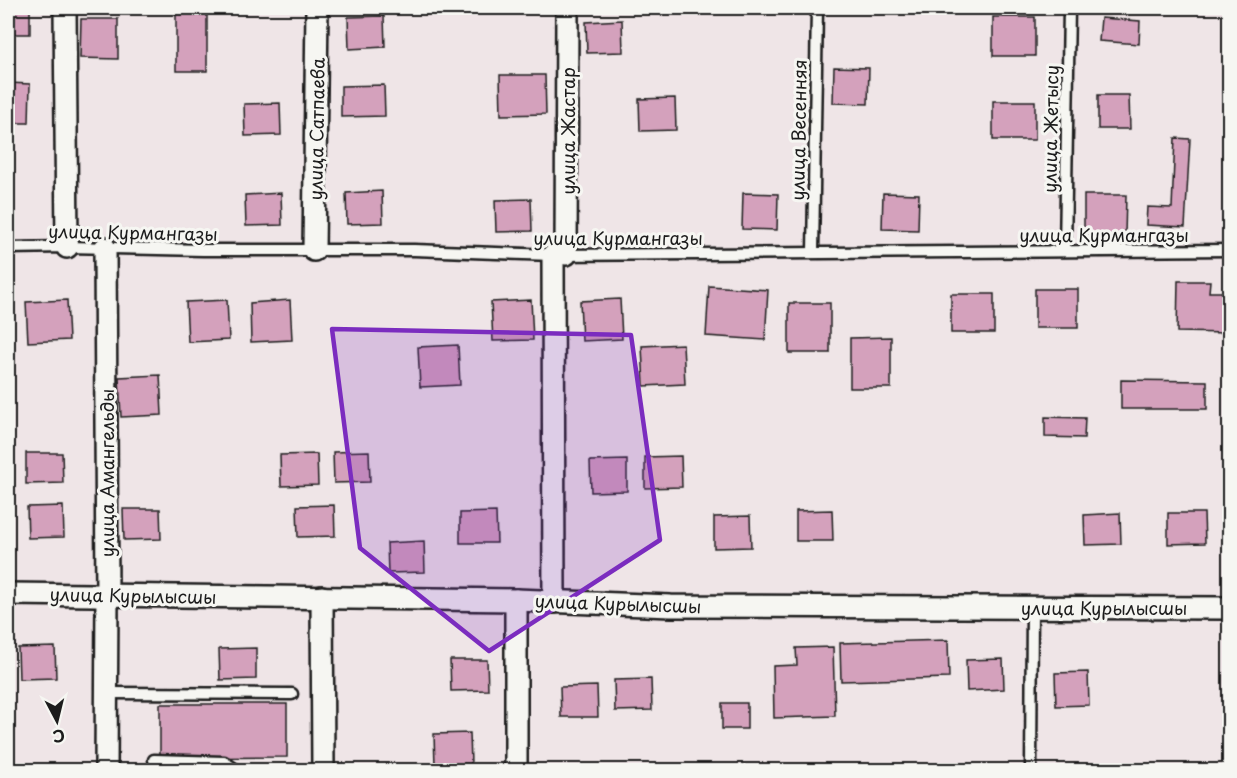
<svg xmlns="http://www.w3.org/2000/svg" width="1237" height="778" font-family="'Playpen Sans',sans-serif">
<rect width="100%" height="100%" fill="#efe5e7"/>
<filter id="ink" filterUnits="userSpaceOnUse"><feTurbulence type="fractalNoise" baseFrequency=".0167" numOctaves="2"/><feDisplacementMap in="SourceGraphic" scale="12" xChannelSelector="R" yChannelSelector="G"/><feConvolveMatrix kernelMatrix="1 2 1 2 8 2 1 2 1" color-interpolation-filters="sRGB"/></filter>
<g filter="url(#ink)">
<g fill="#d4a1bc" stroke="#1c1c1c" stroke-width="1.5">
<rect x="8" y="8" width="22" height="26"/>
<rect x="176" y="8" width="31" height="63"/>
<path d="M384 16 385 47 349 49 348 17Z"/>
<rect x="993" y="17" width="42" height="39"/>
<path d="M1101 18 1140 21 1139 44 1099 41Z"/>
<path d="M81 19H118V59L80 58Z"/>
<path d="M622 20 623 52 587 53 586 22Z"/>
<path d="M834 67 869 68 868 104 833 103Z"/>
<path d="M500 75H545L546 114 501 115Z"/>
<path d="M8 83 30 84 29 123H8Z"/>
<path d="M384 85 385 116 341 117V86Z"/>
<path d="M1098 95H1129L1130 129H1098Z"/>
<path d="M675 98 676 130 640 131 639 99Z"/>
<rect x="993" y="101" width="42" height="39"/>
<path d="M280 103 281 135 245 136 244 104Z"/>
<path d="M1175 138 1190 139 1185 227 1146 225 1147 207 1172 208Z"/>
<path d="M382 191 383 223 347 224 346 193Z"/>
<path d="M281 193 282 225 246 226 245 195Z"/>
<path d="M743 193 778 194 777 230 742 229Z"/>
<path d="M883 193 919 194 918 230 882 229Z"/>
<path d="M1084 195H1126L1125 235H1084Z"/>
<path d="M531 199 532 231 496 232 495 200Z"/>
<path d="M1178 281H1210L1209 292H1230V333L1177 332Z"/>
<path d="M709 286 768 290 765 340 706 336Z"/>
<rect x="1035" y="289" width="43" height="39"/>
<rect x="951" y="294" width="43" height="39"/>
<path d="M620 299 622 339 582 341 580 301Z"/>
<path d="M67 300 69 340 28 342 26 302Z"/>
<path d="M227 300 229 340 188 342 186 302Z"/>
<path d="M290 300 292 340 251 342 250 303Z"/>
<path d="M531 300 533 340 493 341 491 302Z"/>
<rect x="789" y="303" width="41" height="50"/>
<path d="M891 337V388H850V338Z"/>
<path d="M683 344 685 384 644 386 642 346Z"/>
<path d="M458 345 460 385 420 387 418 347Z"/>
<path d="M160 375 162 415 121 417 119 377Z"/>
<path d="M1121 380 1207 381V409H1121Z"/>
<path d="M1045 417 1085 418 1084 438 1045 437Z"/>
<path d="M369 451 370 482 334 483 333 452Z"/>
<path d="M26 453H62L63 483 26 484Z"/>
<path d="M317 454 318 485 281 486 280 455Z"/>
<path d="M681 456 682 487 645 488V457Z"/>
<path d="M627 460V491L591 492 590 461Z"/>
<path d="M334 505 335 536 298 537 297 506Z"/>
<path d="M63 506 64 537 28 538 27 507Z"/>
<path d="M123 509H160L161 539 124 540Z"/>
<path d="M832 510 833 541H796V511Z"/>
<path d="M496 512 497 543H460V513Z"/>
<path d="M1120 513 1121 544 1085 545 1084 515Z"/>
<path d="M1168 513H1204L1205 543 1168 544Z"/>
<path d="M750 516 751 547 714 548V517Z"/>
<path d="M424 541 425 572 388 573 387 543Z"/>
<path d="M948 640 949 678 841 681 840 643Z"/>
<path d="M55 647 56 678 19 679 18 648Z"/>
<path d="M833 647 835 716 774 718 773 666 797 665 796 648Z"/>
<path d="M256 648V679L220 680 219 649Z"/>
<path d="M1003 659 1004 689 967 691 966 660Z"/>
<path d="M450 660H487L488 690 451 691Z"/>
<path d="M1088 672 1089 705 1056 706 1055 673Z"/>
<path d="M651 679 652 710 615 711 614 680Z"/>
<path d="M597 686 598 717H561L560 687Z"/>
<rect x="722" y="703" width="25" height="26"/>
<path d="M160 704H287V757L160 758Z"/>
<path d="M470 733 471 764 435 765 434 734Z"/>
</g>
<g fill="none" stroke-linecap="round" stroke-linejoin="round">
<g stroke="#1c1c1c" stroke-width="15">
<g id="service">
<path d="M8 248 67 247 203 250H414L553 255 1230 250"/>
<path d="M1065 250 1069 8"/>
<path d="M813 252 817 8"/>
<path d="M106 693 292 694"/>
<path d="M154 760 224 762 236 770"/>
<path d="M1031 770 1032 607"/>
</g>
</g>
<g stroke="#1c1c1c" stroke-width="26">
<g id="minor">
<path d="M65 8 67 247"/>
<path d="M105 248 107 595 106 770"/>
<path d="M314 250 317 8"/>
<path d="M566 254 567 8"/>
<path d="M553 255 554 602"/>
<path d="M8 594 516 600 671 606 1230 608"/>
<path d="M322 597 323 770"/>
<path d="M516 600V770"/>
</g>
</g>
<use href="#service" stroke="#f6f6f2" stroke-width="10"/>
<use href="#minor" stroke="#f6f6f2" stroke-width="21"/>
</g>
</g>
<path fill="#7b2cbf" fill-opacity="0.2" stroke="#7b2cbf" stroke-width="4.5" stroke-linejoin="round" d="M332 329 631 335 660 540 489 651 360 548Z"/>
<g text-anchor="middle" dominant-baseline="central" stroke-width="6" stroke-linejoin="round" paint-order="stroke">
<g font-size="18" fill="#1c1c1c" stroke="#f6f6f2">
<text transform="translate(316 129) rotate(-89)">улица Сатпаева</text>
<text transform="translate(1050 129) rotate(-89)">улица Жетысу</text>
<text transform="translate(798 130) rotate(-89)">улица Весенняя</text>
<text transform="translate(567 131) rotate(-90)">улица Жастар</text>
<text transform="translate(133 232) rotate(1)">улица Курмангазы</text>
<text x="1104" y="234">улица Курмангазы</text>
<text x="618" y="237">улица Курмангазы</text>
<text transform="translate(106 473) rotate(-90)">улица Амангельды</text>
<text transform="translate(133 595) rotate(1)">улица Курылысшы</text>
<text transform="translate(618 603) rotate(2)">улица Курылысшы</text>
<text x="1104" y="607">улица Курылысшы</text>
</g>
</g>
<rect width="1237" height="778" fill="none" stroke="#f6f6f2" stroke-width="30"/>
<rect x="15" y="15" width="1207" height="748" fill="none" stroke="#1c1c1c" stroke-width="2" filter="url(#ink)"/>
<g transform="translate(57 721) rotate(173)" stroke="#f6f6f2" stroke-width="4.5" paint-order="stroke">
<path d="M0-4.5L10 22L0 15L-10 22Z" fill="#1c1c1c"/>
<text y="-9" font-size="16" font-weight="bold" text-anchor="middle" fill="#1c1c1c">С</text>
</g>
</svg>
